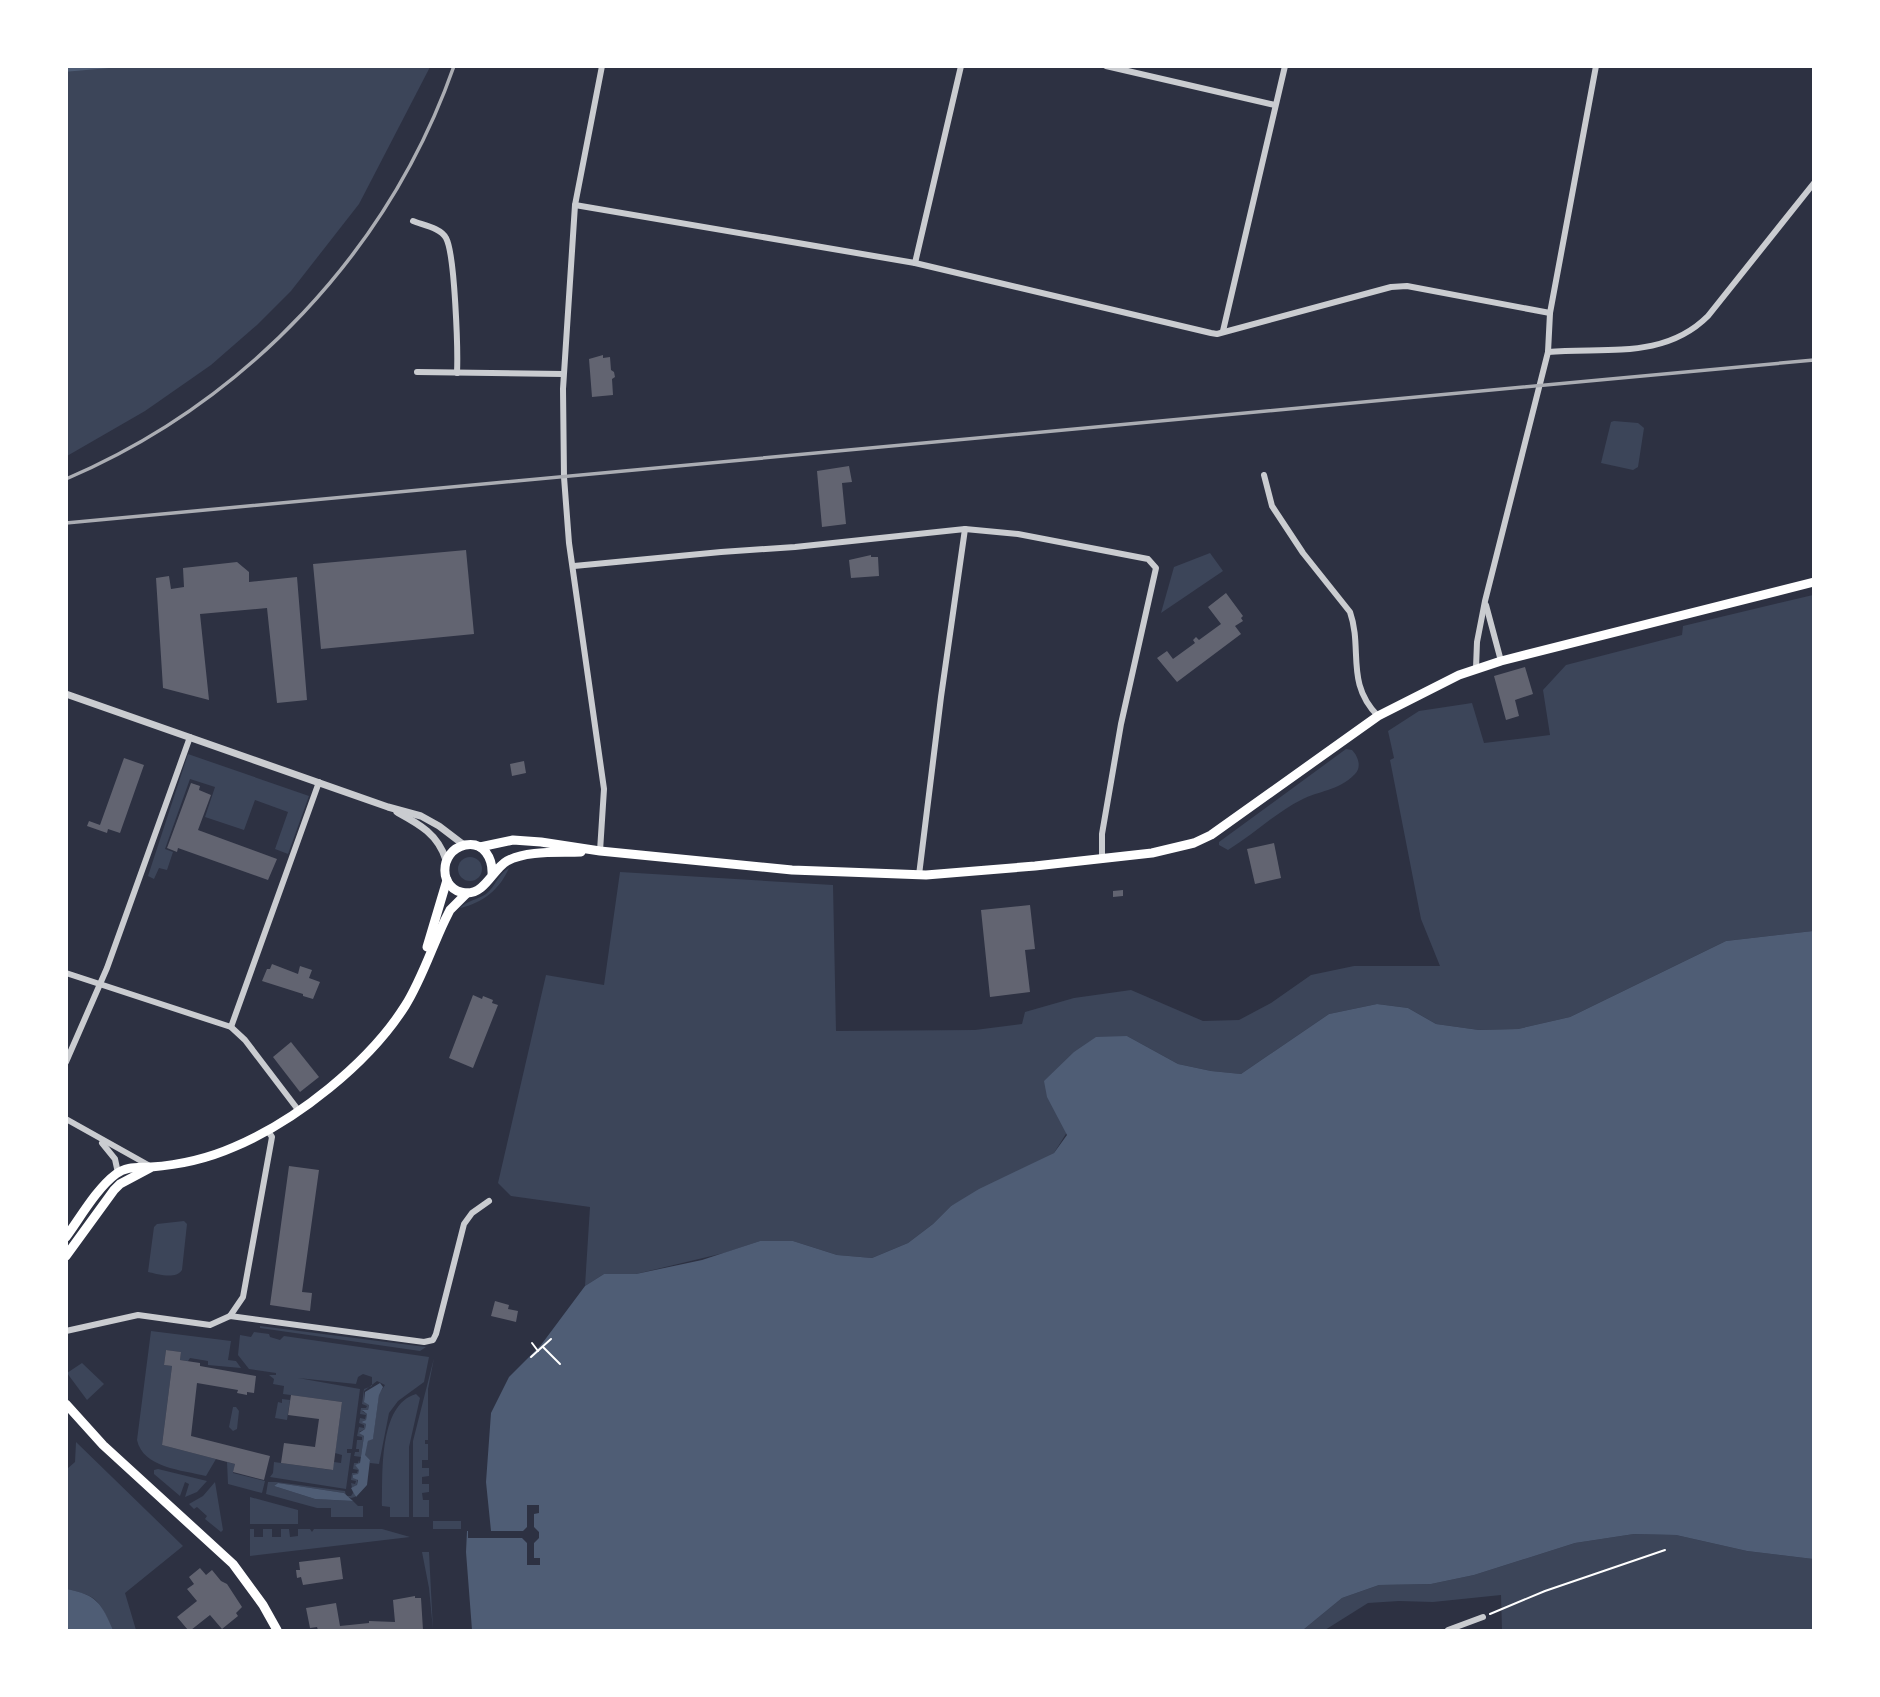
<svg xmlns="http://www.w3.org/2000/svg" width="1880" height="1697" font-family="'IBM Plex Sans',sans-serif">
<rect width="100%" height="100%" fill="#2d3142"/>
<g fill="#3c4559">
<path d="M66 67H430L359 204 291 291 257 325 211 365 145 411 67 456Z"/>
<path d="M1614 421 1638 423 1644 428 1638 467 1633 470 1601 463 1611 422Z"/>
<path d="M1210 553 1223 571 1161 613 1174 567Z"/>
<path d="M1813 595V931L1726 941 1570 1017 1518 1029 1479 1030 1436 1024 1408 1008 1377 1004 1329 1014 1241 1074 1211 1071 1178 1064 1127 1036 1054 1153 951 1206 933 1224 908 1243 872 1258 837 1255 793 1241H760L724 1253 636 1274H604L585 1286 590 1207 511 1196 498 1183 546 975 604 985 620 872 833 885 836 1031 975 1030 1022 1024 1025 1012 1074 998 1131 990 1203 1021 1239 1020 1271 1003 1311 975 1354 966H1440L1421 919 1390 760 1394 758 1388 731 1419 711 1472 703 1484 743 1550 735 1543 690 1566 665 1682 635 1683 626Z"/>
<path d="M1346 749 1352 750C1358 756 1362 767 1355 774 1337 792 1319 790 1301 800 1275 813 1253 835 1228 850L1219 845V842Z"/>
<path d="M188 754 309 796 288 854 275 849 288 812 255 800 244 830 205 817 215 787 190 779 165 849 173 852 167 870 159 868 154 879 148 876Z"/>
<circle cx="470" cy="869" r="12"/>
<path d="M509 868C500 889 483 903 460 908 468 900 477 900 486 894 496 886 498 874 509 868Z"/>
<path d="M184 1221 187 1224 182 1270C175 1280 158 1274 148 1272L154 1227 157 1224Z"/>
<path d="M260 1326 426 1347 420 1351 260 1328Z"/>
<path d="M151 1331 231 1341 228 1360 236 1361 241 1368 208 1365V1361L190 1358 188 1361 180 1360 181 1352 166 1350 164 1365 172 1366 162 1445 216 1459 206 1476C182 1470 143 1468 137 1440Z"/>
<path d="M254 1332 269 1334 270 1337 280 1340 284 1336 429 1357 424 1382 398 1401 389 1413 379 1464 370 1463V1460L364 1455 368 1441 373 1438 379 1394 385 1385 377 1381 364 1391V1401L369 1404 368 1410 362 1411 367 1414 366 1420 361 1422 366 1424 365 1429 359 1432 364 1436 361 1457 354 1456 355 1452H359V1449H356L357 1440H362V1437L357 1436 359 1427 364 1428V1425L359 1423 360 1418 365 1419 366 1415 360 1414 361 1408H366L367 1406 362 1404 364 1389 372 1386V1377L363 1374 358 1377 356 1384 298 1378 360 1389 352 1449H347V1453H351L346 1489 270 1477 273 1473 274 1462 332 1470 334 1462 341 1463 342 1455 335 1453 342 1402 283 1394 284 1386 273 1384 274 1379 269 1375H276V1373L249 1369 238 1355 240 1335 251 1337Z"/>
<path d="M434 1358 428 1389V1440H425V1444H428V1460H422V1468H429V1476L422 1477V1484H429V1492L422 1493 423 1500H429V1517H413V1441Z"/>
<path d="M82 1363 104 1384 87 1400 67 1373Z"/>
<path d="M416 1394 420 1398 409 1447V1517H390V1507L382 1506C383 1475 378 1405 416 1394Z"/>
<path d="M282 1399 290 1400 287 1420 275 1418 278 1402 282 1403Z"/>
<path d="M233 1407H236L239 1411 237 1429 233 1431 229 1427Z"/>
<path d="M76 1442 183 1546 125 1593 136 1630H113C98 1600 100 1597 67 1589V1469L75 1462Z"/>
<path d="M359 1460 360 1464 355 1465 359 1469 355 1497 351 1498 346 1496 344 1493 278 1483 274 1486 315 1499 353 1501 358 1506H363V1517H331V1508H317L266 1494 268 1482H276L345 1491 346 1496H351L353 1493 351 1483 355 1484 356 1481 351 1480 352 1473H357L358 1470 353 1469 354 1463H358Z"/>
<path d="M227 1462 235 1464 233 1473 265 1481 262 1493 228 1484Z"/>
<path d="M158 1469 207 1481 197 1492 185 1497 189 1484 185 1482 180 1496 154 1474V1470Z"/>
<path d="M215 1482 223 1530 221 1532 205 1519 207 1516 197 1507 194 1509 189 1504 203 1496Z"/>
<path d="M250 1497 298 1510V1524H250Z"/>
<rect x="433" y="1521" width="28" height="8"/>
<path d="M250 1529H254V1537H263V1529H272V1537H281V1529H289L290 1537 298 1536V1529H310L312 1532 314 1529H382L410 1537 250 1556Z"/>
<path d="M1634 1534 1676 1535 1747 1551 1813 1559V1630H1502L1501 1595 1433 1602 1399 1601 1368 1603 1325 1630H1303L1342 1598 1379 1585 1431 1584 1474 1575 1575 1543Z"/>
<path d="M422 1552H429L433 1630 429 1588Z"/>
</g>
<g fill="#4f5d75">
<path d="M1813 931V1559L1747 1551 1676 1535 1634 1534 1575 1543 1474 1575 1431 1584 1379 1585 1342 1598 1303 1630H472L466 1552 467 1531H491L486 1482 491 1413 509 1377 541 1345 585 1286 604 1274H636L702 1260 760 1241H793L837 1255 872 1258 908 1243 933 1224 951 1206 979 1189 1054 1153 1067 1135 1047 1097 1044 1081 1074 1052 1096 1037 1127 1036 1178 1064 1211 1071 1241 1074 1329 1014 1377 1004 1408 1008 1436 1024 1479 1030 1518 1029 1570 1017 1726 941Z"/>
<path d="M380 1383 383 1387 379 1395 373 1439 368 1441 365 1455 370 1460 367 1485 356 1497 351 1488 357 1485 358 1480 353 1478V1475L358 1474 359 1470 355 1465 360 1463 364 1436 359 1433 365 1429 366 1424 361 1422 366 1420 367 1414 362 1410H368L369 1405 364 1402 365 1392Z"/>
<path d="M278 1483 344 1493 353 1501 315 1499 274 1486Z"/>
<path d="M67 1589C97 1595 101 1603 113 1630H67Z"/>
</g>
<path fill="#2d3142" d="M527 1505H539V1513L534 1514V1527L539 1532V1538L534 1543V1558H540V1565H527V1543L522 1538H468V1531H523L527 1527Z"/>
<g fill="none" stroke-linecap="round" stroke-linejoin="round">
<path stroke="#4f5d75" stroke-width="3.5" d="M66 70 112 66"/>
</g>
<g fill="#626471">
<path d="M603 355V358L610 357 611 370 614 372 615 377 612 379 613 395 592 397 589 359Z"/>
<path d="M849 466 852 482 842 483 846 524 822 527 817 471Z"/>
<path d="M466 550 474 634 321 649 313 564Z"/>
<path d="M871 555V557H878L879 576 851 578 849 560Z"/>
<path d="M237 562 249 572V582L297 577 307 700 277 703 267 608 200 614 209 700 163 688 156 578 169 576 171 589 184 587 183 568Z"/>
<path d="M1226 593 1243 616 1241 618 1243 621 1235 626 1241 634 1177 682 1157 658 1167 651 1173 659 1195 643 1193 640 1196 637 1199 640 1221 624 1208 607Z"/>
<path d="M1525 667 1533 694 1515 700 1519 716 1506 720 1494 676Z"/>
<path d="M124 758 144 765 120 833 108 829 107 833 87 826 89 821 100 825Z"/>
<path d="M524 761 526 773 512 776 510 764Z"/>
<path d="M191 783 200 786 199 790 211 795 198 830 277 859 268 880 178 848 177 852 167 848Z"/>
<path d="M1274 843 1281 878 1255 884 1247 849Z"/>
<path d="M1123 890V896L1113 897V891Z"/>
<path d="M1030 905 1035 949 1025 950 1030 992 990 997 981 910Z"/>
<path d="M272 964 298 974 300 966 312 970 309 978 320 982 313 999 303 996V994L262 981 267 969H270Z"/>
<path d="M473 995 482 999 483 996 493 1000 492 1003 498 1005 473 1068 449 1058Z"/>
<path d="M291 1042 319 1077 300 1092 273 1057Z"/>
<path d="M289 1166 319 1170 302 1292 312 1293 310 1311 270 1305Z"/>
<path d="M495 1301 509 1305 508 1309 518 1311 516 1322 491 1316Z"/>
<path d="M166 1350 181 1352 180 1360 200 1363V1366L256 1376 254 1393 247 1392V1395L237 1393 238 1390 197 1383 191 1436 270 1456 264 1480 233 1472 235 1464 162 1445 172 1366 164 1365Z"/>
<path d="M291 1395 342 1402 333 1470 281 1463 284 1443 315 1447 319 1419 288 1415Z"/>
<path d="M340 1557 343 1579 303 1585 301 1577 297 1578 296 1570H300L299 1562Z"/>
<path d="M200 1568 206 1575 212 1570 221 1581 227 1584 242 1607 236 1613 238 1616 222 1629 210 1615 191 1630H188L177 1617 197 1601 187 1589 194 1584 189 1577Z"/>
<path d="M415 1596V1598H421L423 1630H318L317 1627 310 1628 306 1608 336 1603 340 1626 369 1623V1621L395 1622 393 1600Z"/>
</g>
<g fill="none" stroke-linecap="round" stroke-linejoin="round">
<g stroke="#fff" stroke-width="2">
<path d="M532 1343 538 1351"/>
<path d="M543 1347 560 1364"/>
<path d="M531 1357 551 1339"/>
<path d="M1490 1614 1545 1591 1665 1550"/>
</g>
<g stroke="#caccd0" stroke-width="6">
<path d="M1106 66 1275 105"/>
<path d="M575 205 915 263 1211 333 1217 334 1391 287 1407 286 1550 313"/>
<path d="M413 221C423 225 441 228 446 238 455 254 458 351 457 373"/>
<path d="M915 263 961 66"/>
<path d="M1223 331 1285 66"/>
<path d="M1548 352C1605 347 1664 360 1708 316L1814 183"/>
<path d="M417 372 563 374"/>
<path d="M1264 475 1272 506 1303 553 1350 612C1363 649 1345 683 1378 716"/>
<path d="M574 566 721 552 795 547 965 529 1018 534 1148 559 1156 568 1121 724 1102 834V859"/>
<path d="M1486 605 1501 661"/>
<path d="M1476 668 1477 642 1485 601 1548 352 1550 313 1596 66"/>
<path d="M600 851 604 789 569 543 564 477 563 389 575 205 602 66"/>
<path d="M919 875 941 697 965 529"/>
<path d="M66 973 231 1027 245 1040 299 1111"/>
<path d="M231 1027 319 782"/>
<path d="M66 1062 107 968 190 737"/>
<path d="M66 1119 150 1166"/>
<path d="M102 1143 115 1159 118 1173"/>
<path d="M230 1316 424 1342 433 1340 436 1334 464 1224 472 1213 489 1201"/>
<path d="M230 1316 243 1297 272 1137 268 1131"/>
<path d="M66 1331 138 1315 210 1325 230 1316"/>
<path d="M1448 1630 1483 1617"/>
</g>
<g stroke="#caccd0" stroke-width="7">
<path d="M66 694 388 807 421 816 439 826 464 845"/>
<path d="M397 812C419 824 438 834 446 860"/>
</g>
<g stroke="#fff" stroke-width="9">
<path d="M480 847 513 840 541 842 600 851 792 870 926 875 1035 866 1152 853 1194 843 1211 835 1378 716 1459 675 1501 661 1814 582"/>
<path d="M492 875C493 859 484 841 465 845 438 851 438 891 466 893 485 894 493 869 507 861 527 850 559 853 581 852"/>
<path d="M427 947 447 880"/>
<path d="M66 1237C80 1218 97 1188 116 1174 127 1166 138 1168 151 1167 179 1165 209 1158 234 1147 296 1121 369 1063 405 1006 421 981 432 947 445 920L450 910 467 893"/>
<path d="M66 1256 114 1190 120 1184 150 1168"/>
<path d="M66 1404 103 1445 233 1564 263 1605 277 1630"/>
</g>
<g stroke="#abadb3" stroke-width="3.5">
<path d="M66 479C246 402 389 251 454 66"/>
<path d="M66 523 1814 360"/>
</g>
</g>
<rect width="1880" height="1697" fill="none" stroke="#ffffff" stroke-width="136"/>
</svg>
